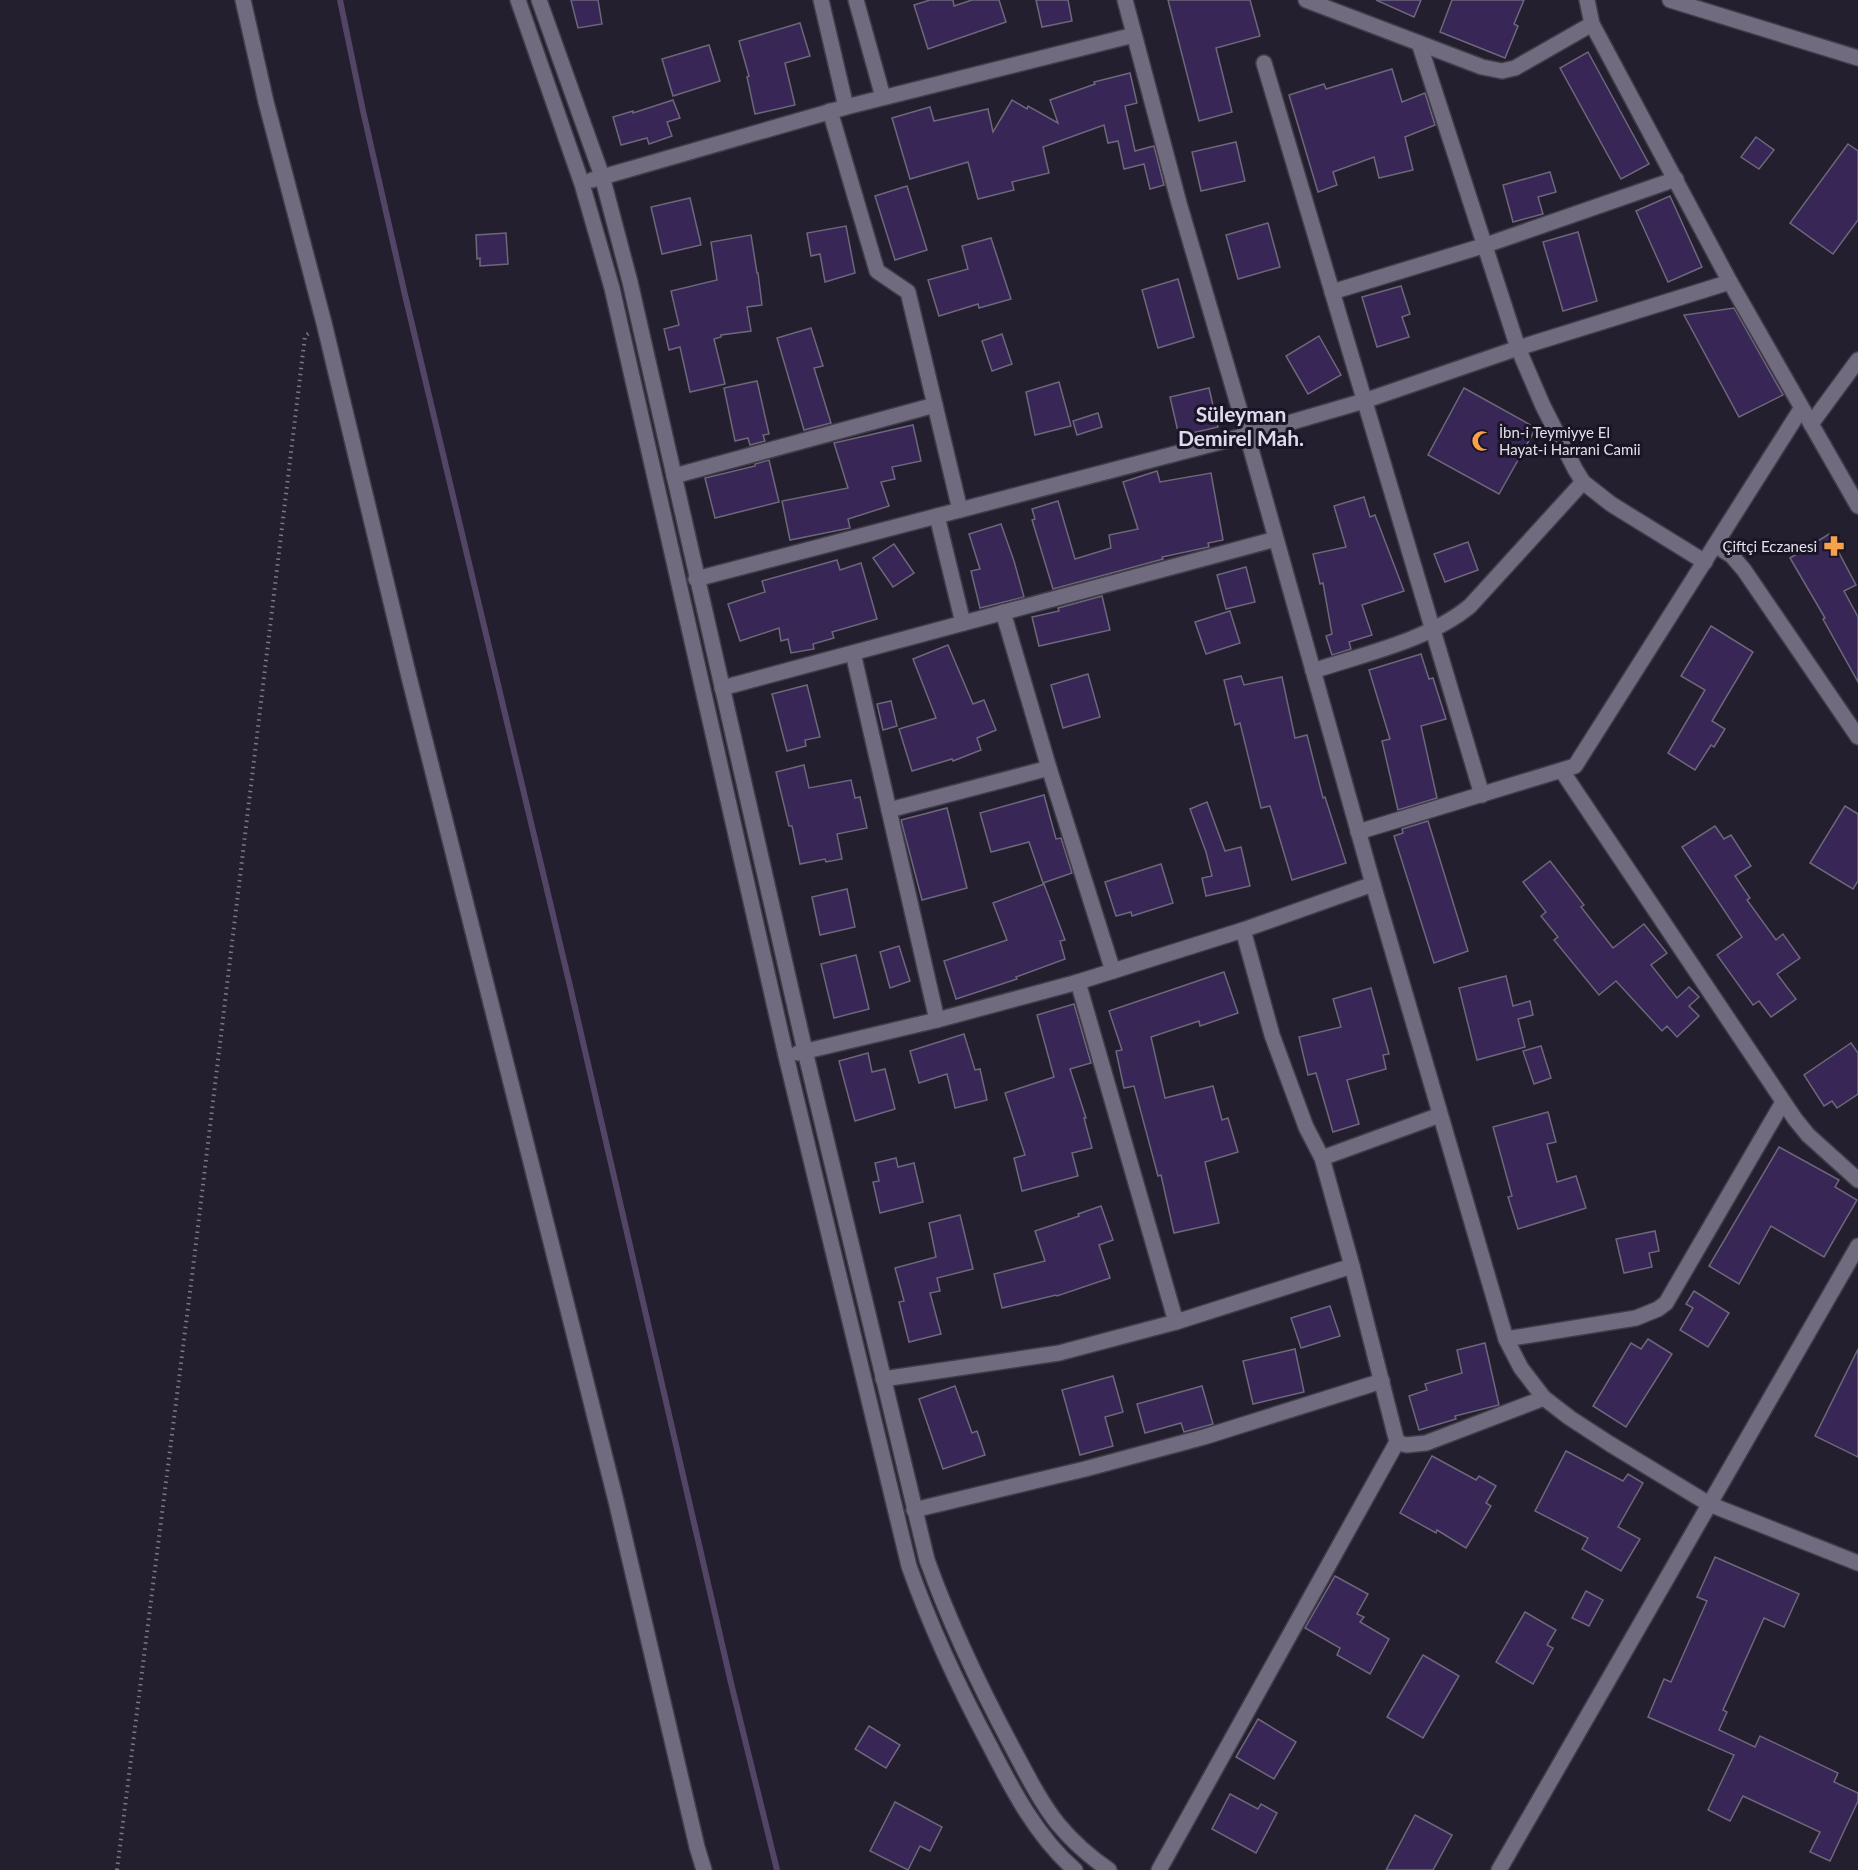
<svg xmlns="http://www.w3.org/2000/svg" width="1858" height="1870" font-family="Lato,sans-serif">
<rect width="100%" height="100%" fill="#241f2e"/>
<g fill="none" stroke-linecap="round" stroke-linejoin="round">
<path stroke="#534566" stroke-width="6" d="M340 0 363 111 405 295 570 986 731 1683 777 1870"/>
</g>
<g fill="#382756" stroke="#6c677a" stroke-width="1.5">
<path d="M571 0H598L602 24 578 28Z"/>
<path d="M930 0H953L954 6 972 0H999L1006 22 928 49 914 5Z"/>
<path d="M1036 0H1068L1072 21 1042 27Z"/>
<path d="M1168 0H1250L1260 36 1216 48 1232 112 1199 121Z"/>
<path d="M1376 0H1421L1414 17Z"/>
<path d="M1452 0H1524L1514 24 1518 26 1505 58 1440 32Z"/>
<path d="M800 23 810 56 785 63 795 105 755 114 747 77 749 76 739 41Z"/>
<path d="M709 45 720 81 673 96 662 59Z"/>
<path d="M1588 52 1649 164 1621 179 1560 68Z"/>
<path d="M1392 69 1402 102 1425 93 1435 125 1405 137 1413 170 1379 178 1374 157 1333 172 1337 185 1318 192 1289 95 1324 84 1326 89Z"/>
<path d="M1130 73 1137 103 1125 106 1135 151 1154 146 1164 185 1150 189 1144 164 1124 169 1118 141 1108 143 1104 125 1043 147 1049 173 1012 182 1014 190 978 199 968 162 910 179 892 118 930 107 934 121 988 109 993 132 1012 100 1027 109 1028 106 1058 123 1050 100 1095 84 1094 82Z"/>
<path d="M673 100 680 118 667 122 672 136 649 144 647 138 621 145 613 117 633 111V113Z"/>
<path d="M1756 137 1774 150 1759 169 1741 157Z"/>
<path d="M1236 142 1245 181 1201 191 1192 152Z"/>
<path d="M1848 144 1858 151V220L1833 254 1790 223Z"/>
<path d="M1550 172 1556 192 1538 197 1543 214 1513 222 1503 185Z"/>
<path d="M907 186 927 250 895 260 875 196Z"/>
<path d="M1670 196 1702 267 1668 282 1636 211Z"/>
<path d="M690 198 701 245 662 254 651 207Z"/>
<path d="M1268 223 1280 267 1238 279 1226 235Z"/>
<path d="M846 226 855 273 825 282 820 254 811 256 807 233Z"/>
<path d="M1578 232 1597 301 1563 311 1543 242Z"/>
<path d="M506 233 508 264 480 266V258L477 259 476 235Z"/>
<path d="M751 235 757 273H758L762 305 747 307 751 331 721 335V337L714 339 725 384 690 392 680 347 669 350 664 329 679 325 671 291 717 280 711 242Z"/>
<path d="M991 238 1011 299 979 308 978 304 939 316 928 280 968 269 962 246Z"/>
<path d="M1178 279 1194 337 1158 348 1142 290Z"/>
<path d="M1401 286 1410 314 1402 317 1409 337 1377 347 1362 297Z"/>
<path d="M1734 308 1783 395 1739 417 1684 315Z"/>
<path d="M811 328 823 366 814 368 831 423 804 430 777 338Z"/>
<path d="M1002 334 1012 364 992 371 982 341Z"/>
<path d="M1319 336 1341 375 1308 394 1286 356Z"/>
<path d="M757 381 769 434 763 435 765 441 750 445 748 438 735 441 724 388Z"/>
<path d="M1059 382 1071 426 1035 435 1026 392Z"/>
<path d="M1209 388 1218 427 1179 436 1170 397Z"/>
<path d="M1464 388 1536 428 1499 494 1428 455Z"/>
<path d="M1098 413 1102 427 1077 435 1073 421Z"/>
<path d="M913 425 921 461 892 467 895 479 881 482 889 506 848 519 850 528 790 540 782 501 848 488 834 443Z"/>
<path d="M769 460 779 502 715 518 705 478 755 466V464Z"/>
<path d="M1157 471 1160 482 1211 473 1223 540 1208 543 1209 547 1162 557 1163 559 1053 589 1032 520 1035 519 1032 509 1058 501 1075 559 1111 548 1109 535 1138 529 1123 482Z"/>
<path d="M1364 497 1370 517 1375 515 1404 591 1362 605 1372 635 1349 642 1351 649 1332 655 1326 636 1332 634 1323 583 1320 584 1313 554 1346 547 1334 506Z"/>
<path d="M1001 524 1014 561 1024 597 980 608 971 571 980 569 969 534Z"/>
<path d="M1829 534 1856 585 1844 591 1858 617V682L1823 619 1825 618 1790 558Z"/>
<path d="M1468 542 1478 570 1445 582 1434 554Z"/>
<path d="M894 544 914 573 893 587 873 558Z"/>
<path d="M837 560 840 570 861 563 877 619 832 632 834 638 813 644 814 649 791 653 788 639 781 641 779 628 740 641 728 604 765 592 762 581Z"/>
<path d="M1246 567 1255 602 1226 609 1217 575Z"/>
<path d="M1102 596 1110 630 1039 646 1032 617 1059 611 1058 608Z"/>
<path d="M1230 611 1240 643 1206 654 1195 622Z"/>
<path d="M1711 626 1753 652 1712 721 1725 729 1714 747 1711 745 1695 770 1668 753 1705 690 1681 676Z"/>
<path d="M948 645 973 704 984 700 996 730 977 738 981 750 953 761 952 759 912 771 899 729 936 718 913 659Z"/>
<path d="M1421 654 1429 679 1433 678 1446 719 1421 726 1437 798 1398 810 1382 741 1390 739 1369 670Z"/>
<path d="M1088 674 1100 717 1063 728 1051 685Z"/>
<path d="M1241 676 1244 685 1282 677 1295 738 1307 735 1323 798 1325 797 1346 863 1292 880 1270 806 1261 808 1240 723 1235 725 1224 680Z"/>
<path d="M807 685 820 737 805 740 806 746 787 751 772 694Z"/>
<path d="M891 701 897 726 883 730 877 704Z"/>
<path d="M804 765 809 788 851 780 855 798 860 797 867 828 837 834 842 859 826 862 825 859 800 864 792 826H789L776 772Z"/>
<path d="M1044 795 1056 839 1061 838 1072 873 1043 883 1029 842 991 852 980 813Z"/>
<path d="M1207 802 1225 851 1241 847 1250 886 1206 896 1202 878 1212 876 1206 852 1190 809Z"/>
<path d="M1845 806 1858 814V881L1853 889 1810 863Z"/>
<path d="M947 808 967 888 922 900 901 820Z"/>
<path d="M1428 821 1468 951 1434 963 1394 836 1403 833 1402 829Z"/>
<path d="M1715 826 1724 839 1731 835 1751 866 1735 876 1750 898 1747 900 1776 940 1783 934 1800 958 1777 974 1796 999 1771 1017 1759 1001 1753 1005 1717 955 1742 937 1682 847Z"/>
<path d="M1550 861 1584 905 1581 907 1613 948 1644 924 1667 953 1651 965 1677 998 1689 987 1699 997 1689 1006 1699 1016 1677 1037 1667 1026 1662 1031 1616 981 1599 995 1554 940 1558 937 1541 916 1546 912 1523 882Z"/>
<path d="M1161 864 1173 903 1132 916 1131 912 1116 916 1105 882Z"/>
<path d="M1044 884 1065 940 1060 941 1065 959 1016 977 1017 979 956 999 944 961 1007 940 993 903Z"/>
<path d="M847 889 855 927 820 935 812 897Z"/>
<path d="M899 946 910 981 890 988 880 952Z"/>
<path d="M856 955 869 1009 834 1018 821 964Z"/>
<path d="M1224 972 1238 1013 1200 1026 1199 1021 1151 1037 1165 1098 1213 1086 1222 1120 1228 1118 1238 1152 1205 1162 1219 1223 1174 1233 1161 1175 1158 1176 1134 1086 1124 1088 1116 1051 1122 1050 1109 1011Z"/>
<path d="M1506 976 1513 1006 1530 1001 1533 1015 1518 1019 1525 1047 1477 1060 1459 988Z"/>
<path d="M1371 988 1389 1054 1383 1055 1386 1069 1347 1080 1359 1124 1333 1132 1316 1073 1308 1075 1299 1037 1341 1027 1333 999Z"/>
<path d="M1074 1004 1091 1063 1070 1069 1086 1118H1084L1092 1148 1072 1153 1078 1176 1022 1191 1014 1158 1025 1155 1005 1093 1054 1077 1037 1015Z"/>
<path d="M964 1034 975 1070 980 1069 987 1100 955 1108 947 1074 919 1083 910 1051Z"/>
<path d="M1851 1043 1858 1053V1094L1837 1108 1832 1101 1824 1106 1804 1075Z"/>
<path d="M1541 1046 1551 1078 1534 1084 1523 1051Z"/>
<path d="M868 1053 872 1072 885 1069 895 1109 855 1121 839 1061Z"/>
<path d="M1548 1112 1556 1142 1547 1144 1557 1182 1576 1176 1586 1208 1518 1229 1508 1197 1512 1196 1493 1127Z"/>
<path d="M1779 1147 1839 1180 1835 1187 1857 1200 1824 1257 1771 1226 1739 1284 1709 1266Z"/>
<path d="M896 1158 898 1167 914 1163 923 1202 880 1213 873 1182 879 1181 875 1163Z"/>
<path d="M1101 1206 1113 1240 1099 1245 1110 1278 1057 1296 1056 1295 1002 1308 994 1274 1045 1261 1035 1231 1079 1216 1078 1214Z"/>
<path d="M960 1215 973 1269 937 1278 940 1291 930 1293 941 1334 909 1342 899 1302 904 1301 895 1268 936 1257 929 1223Z"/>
<path d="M1655 1231 1659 1251 1649 1253 1652 1267 1624 1273 1616 1239Z"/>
<path d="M1694 1291 1729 1313 1708 1347 1680 1330 1693 1308 1686 1304Z"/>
<path d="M1330 1306 1340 1336 1301 1348 1291 1318Z"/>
<path d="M1648 1339 1672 1354 1626 1427 1593 1406 1631 1343 1641 1349Z"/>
<path d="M1485 1343 1499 1405 1455 1416 1456 1419 1419 1430 1409 1396 1427 1390 1425 1384 1462 1373 1457 1350Z"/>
<path d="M1295 1349 1304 1392 1253 1404 1243 1361Z"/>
<path d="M1858 1349V1457L1815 1436Z"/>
<path d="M1113 1376 1123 1412 1105 1417 1113 1446 1080 1455 1062 1390Z"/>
<path d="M955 1386 972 1433 977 1431 985 1455 943 1469 919 1399Z"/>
<path d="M1202 1386 1213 1424 1184 1432 1181 1423 1145 1433 1137 1404Z"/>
<path d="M1566 1451 1623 1481 1628 1474 1643 1483 1618 1527 1640 1539 1621 1571 1582 1549 1588 1538 1535 1511Z"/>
<path d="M1432 1456 1476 1480 1479 1476 1496 1486 1486 1503 1491 1506 1466 1548 1437 1530 1436 1533 1400 1513Z"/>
<path d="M1715 1557 1799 1594 1784 1627 1764 1618 1723 1710 1727 1712 1719 1730 1755 1747 1760 1736 1838 1773 1834 1782 1858 1793V1801L1830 1861 1810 1852 1820 1832 1743 1796 1730 1821 1708 1810 1734 1755 1648 1717 1664 1679 1671 1682 1707 1601 1697 1597Z"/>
<path d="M1335 1576 1368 1594 1357 1614 1364 1617 1360 1622 1389 1639 1370 1674 1337 1655 1340 1648 1305 1628Z"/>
<path d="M1586 1591 1603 1600 1589 1626 1572 1618Z"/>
<path d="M1525 1612 1556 1630 1547 1645 1553 1648 1533 1684 1496 1662Z"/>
<path d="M1423 1655 1459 1676 1423 1738 1387 1717Z"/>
<path d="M1258 1719 1296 1742 1274 1779 1236 1757Z"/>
<path d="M869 1726 900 1745 886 1768 855 1749Z"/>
<path d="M1230 1794 1258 1809 1261 1804 1277 1813 1256 1853 1212 1829Z"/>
<path d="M895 1802 942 1827 930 1851 920 1846 908 1870 870 1851Z"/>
<path d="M1415 1815 1452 1835 1433 1870H1386Z"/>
</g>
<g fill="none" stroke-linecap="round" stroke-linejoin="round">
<g stroke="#403c49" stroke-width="18">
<g id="minor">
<path d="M243 0 266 102 324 323 409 677 616 1501 697 1847 704 1870"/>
<path d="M518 0 582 184 612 288 786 1056 909 1566C931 1628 959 1688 990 1746 1013 1791 1037 1837 1075 1870"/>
<path d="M539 0 602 176 630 282 805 1051 927 1560C950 1624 979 1685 1011 1745 1025 1771 1039 1800 1058 1824 1073 1842 1090 1857 1109 1870"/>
<path d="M821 0 846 107"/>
<path d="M856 0 883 97"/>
<path d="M1125 0 1179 203 1247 435 1373 884 1506 1339 1521 1368 1544 1398 1570 1418 1610 1444 1709 1504 1858 1563"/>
<path d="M1306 0 1482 67 1502 71 1515 68 1592 24"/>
<path d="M1670 0 1858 58"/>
<path d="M1419 43 1518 348 1543 406 1575 469 1583 482 1611 504 1705 562"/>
<path d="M1264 63 1482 795"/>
<path d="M830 111 877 271 908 292 960 510"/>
<path d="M592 180 846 107 1134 35"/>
<path d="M1730 282 1858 506"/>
<path d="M1332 292 1486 245 1676 179"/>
<path d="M1811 424 1858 360"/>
<path d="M674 476 935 405"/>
<path d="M937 516 963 623"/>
<path d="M1715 545 1732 556 1744 570 1858 737"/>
<path d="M696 579 1247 435 1364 401 1518 348 1730 282 1592 24 1587 0"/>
<path d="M1003 612 1049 768 1113 971"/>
<path d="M853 653 937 1020"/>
<path d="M1313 671C1364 654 1429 640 1470 606L1583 482"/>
<path d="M722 688 1276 539"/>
<path d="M1562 771 1795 1119 1808 1135 1858 1180"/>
<path d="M889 810 1049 768"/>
<path d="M1358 832 1575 766 1801 409"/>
<path d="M1243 930 1272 1035 1306 1127 1322 1158 1352 1266 1397 1442"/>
<path d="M1078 982 1176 1322"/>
<path d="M798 1053 937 1020 1078 982 1243 930 1373 884"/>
<path d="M1322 1158 1440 1115"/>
<path d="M1506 1339 1636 1318 1658 1309 1666 1303 1783 1102"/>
<path d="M883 1379 1059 1353 1176 1322 1352 1266"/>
<path d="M914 1510 1085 1469 1204 1437 1382 1381"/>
<path d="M1159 1870 1397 1442 1406 1445 1426 1443 1544 1398"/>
<path d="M1499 1870 1858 1246"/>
</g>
</g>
<path stroke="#7b7783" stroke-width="4" stroke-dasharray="1.5 4.5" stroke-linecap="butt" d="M117 1870 193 1268 305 336 309 333"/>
<use href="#minor" stroke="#706b7e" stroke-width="15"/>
</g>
<defs>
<g id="mosque-bare" transform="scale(1.62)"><path d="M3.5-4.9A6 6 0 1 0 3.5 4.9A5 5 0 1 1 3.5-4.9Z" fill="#f7a14a" stroke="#1a1524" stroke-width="2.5" paint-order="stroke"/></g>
<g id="pharmacy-bare" transform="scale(1.62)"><path d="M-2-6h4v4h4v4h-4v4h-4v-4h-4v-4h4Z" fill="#f7a14a" stroke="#1a1524" stroke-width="2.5" paint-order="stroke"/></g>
</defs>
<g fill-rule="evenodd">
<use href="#mosque-bare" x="1482" y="441"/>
<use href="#pharmacy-bare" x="1834" y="546"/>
</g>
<g text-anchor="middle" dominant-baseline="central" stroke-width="6" stroke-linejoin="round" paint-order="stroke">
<g font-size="15" fill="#e3e0ea" stroke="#1a1524" text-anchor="start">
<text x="1499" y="432">İbn-i Teymiyye El<tspan x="1499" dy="17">Hayat-i Harrani Camii</tspan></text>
<text x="1817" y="546" text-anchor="end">Çiftçi Eczanesi</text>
</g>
<g font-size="21" font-weight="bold" fill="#e0daf0" stroke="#1a1524">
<text x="1241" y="413">Süleyman<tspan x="1241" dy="24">Demirel Mah.</tspan></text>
</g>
</g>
</svg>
